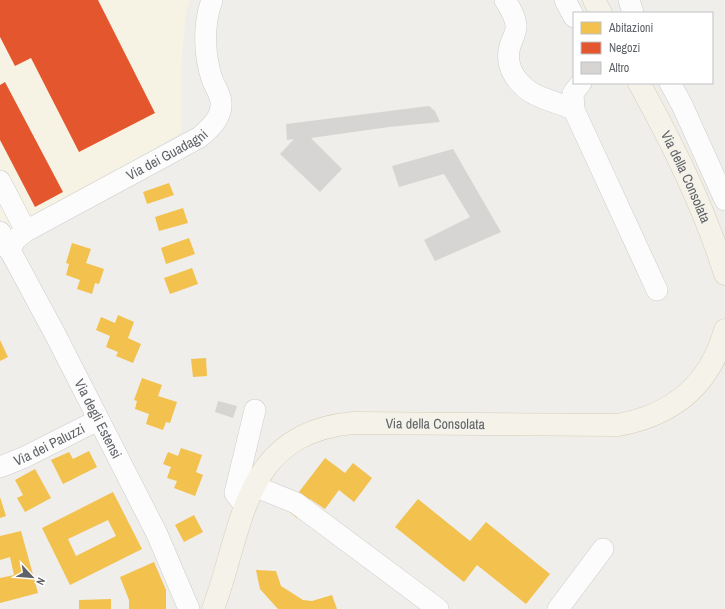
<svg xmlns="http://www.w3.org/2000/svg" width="725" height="609" font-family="'Archivo Narrow',sans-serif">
<rect width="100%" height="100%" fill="#efeeea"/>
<path fill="#f7f3e4" d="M0 0H190L186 13 181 65V133L8 233 0 218Z"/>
<g fill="#f2c14e" fill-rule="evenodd">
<path d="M169 183 174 195 147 204 143 192Z"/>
<path d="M183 208 188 223 159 231 155 217Z"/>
<path d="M189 238 195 254 166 264 161 248Z"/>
<path d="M72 243 91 249 86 263 104 269 99 284 95 283 92 294 77 289 80 280 66 275 69 264 66 263Z"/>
<path d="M192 268 198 284 170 294 164 278Z"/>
<path d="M118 315 134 322 128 338 141 344 133 363 116 356 118 352 106 347 110 336 96 330 101 317 115 323Z"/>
<path d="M0 340 8 357 0 361Z"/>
<path d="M206 358 207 376 193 377 191 359Z"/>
<path d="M142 378 162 385 158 396 177 402 170 423 166 422 163 430 146 424 149 414 135 409 137 401 134 400Z"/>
<path d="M181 448 202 455 196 472 203 475 195 496 174 488 177 481 167 478 171 467 163 464 168 452 178 456Z"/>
<path d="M89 451 97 467 63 484 51 460 69 452 73 459Z"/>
<path d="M325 458 345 473 353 463 372 478 354 502 339 490 325 509 310 499 297 518 286 509Z"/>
<path d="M35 469 51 498 25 512 17 498 23 495 15 480Z"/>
<path d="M113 492 142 549 70 585 42 528ZM108 520 116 536 76 556 68 539Z"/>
<path d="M0 497 6 516 0 518Z"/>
<path d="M418 499 470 541 486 522 550 574 526 604 477 565 464 582 395 527Z"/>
<path d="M194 515 203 532 184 542 175 525Z"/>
<path d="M21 531 38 593 0 603V578L14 575 10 557 0 560V536Z"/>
<path d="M154 562 166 590V609H129V600L120 577Z"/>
<path d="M256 570 276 571 281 586 303 600 312 601 332 595 337 609H278L260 589Z"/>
<path d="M111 599V609H79V600Z"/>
</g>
<g fill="#e4572e">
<path d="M0 0H98L155 113 79 152 31 58 15 66 0 37Z"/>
<path d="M5 82 63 192 35 207 0 140V85Z"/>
</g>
<g fill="#d6d5d3">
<path d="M429 106 435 111 440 122 389 127 311 138 342 169 320 192 280 154 294 139 287 140 286 124Z"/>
<path d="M453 149 501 232 435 261 424 240 470 217 444 174 399 187 392 166Z"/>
<path d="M218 401 237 406 233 418 215 412Z"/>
</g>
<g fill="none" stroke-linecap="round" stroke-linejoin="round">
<g stroke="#cbcccc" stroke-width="22">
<g id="minor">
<path d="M505 0C510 8 515 16 516 25 517 31 512 40 510 46 505 64 514 80 529 91 541 100 560 102 574 110L573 93 581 83"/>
<path d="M565 0 574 17"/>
<path d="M629 0 633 13"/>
<path d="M670 83 682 105 725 200"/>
<path d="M574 110 657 290"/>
<path d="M0 181 26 231"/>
<path id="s1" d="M0 232 55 334 157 534 189 609"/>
<path id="s2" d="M9 250 16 239 26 231 200 137C209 129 221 119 221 105 222 97 215 87 212 79 204 55 203 24 212 0"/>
<path id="s3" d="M0 467 25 457 98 420"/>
<path d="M254 486 296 503 438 609"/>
<path d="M245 506 235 493 255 410"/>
<path d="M558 609 603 549"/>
</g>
</g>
<g stroke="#d7ceb8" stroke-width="23">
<g id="major">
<path d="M594 0 601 13"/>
<path id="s4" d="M639 83C673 145 704 207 725 274"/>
<path id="s5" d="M213 609C244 526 242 433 353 423L618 425C673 415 710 385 725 330"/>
</g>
</g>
<use href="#minor" stroke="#fdfcfc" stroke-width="21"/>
<use href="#major" stroke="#f4f2e9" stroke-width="22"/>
</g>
<g text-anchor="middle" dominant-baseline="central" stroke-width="4" stroke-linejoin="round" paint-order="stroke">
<g font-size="14" fill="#5f6368" stroke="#fff">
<text stroke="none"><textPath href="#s2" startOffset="186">Via dei Guadagni</textPath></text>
<text stroke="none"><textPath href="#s4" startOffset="105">Via della Consolata</textPath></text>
<text stroke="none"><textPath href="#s1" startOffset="211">Via degli Estensi</textPath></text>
<text stroke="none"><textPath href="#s5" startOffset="335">Via della Consolata</textPath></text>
<text stroke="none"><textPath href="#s3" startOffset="54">Via dei Paluzzi</textPath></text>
</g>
</g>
<rect x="573" y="12" width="140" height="72" fill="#ffffff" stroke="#bfc1c3"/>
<rect x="581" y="22" width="20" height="12" fill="#f2c14e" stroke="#bfc1c3"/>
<text x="609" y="32" font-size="12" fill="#5f6368">Abitazioni</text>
<rect x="581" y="42" width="20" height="12" fill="#e4572e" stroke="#bfc1c3"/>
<text x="609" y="52" font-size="12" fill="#5f6368">Negozi</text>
<rect x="581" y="62" width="20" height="12" fill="#d6d5d3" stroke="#bfc1c3"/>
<text x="609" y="72" font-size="12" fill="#5f6368">Altro</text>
<g transform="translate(32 577) rotate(116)" stroke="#ffffff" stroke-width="3" paint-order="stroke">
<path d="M0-3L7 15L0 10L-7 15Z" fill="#5f6368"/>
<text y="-6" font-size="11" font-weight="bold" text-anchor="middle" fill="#5f6368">N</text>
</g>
</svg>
